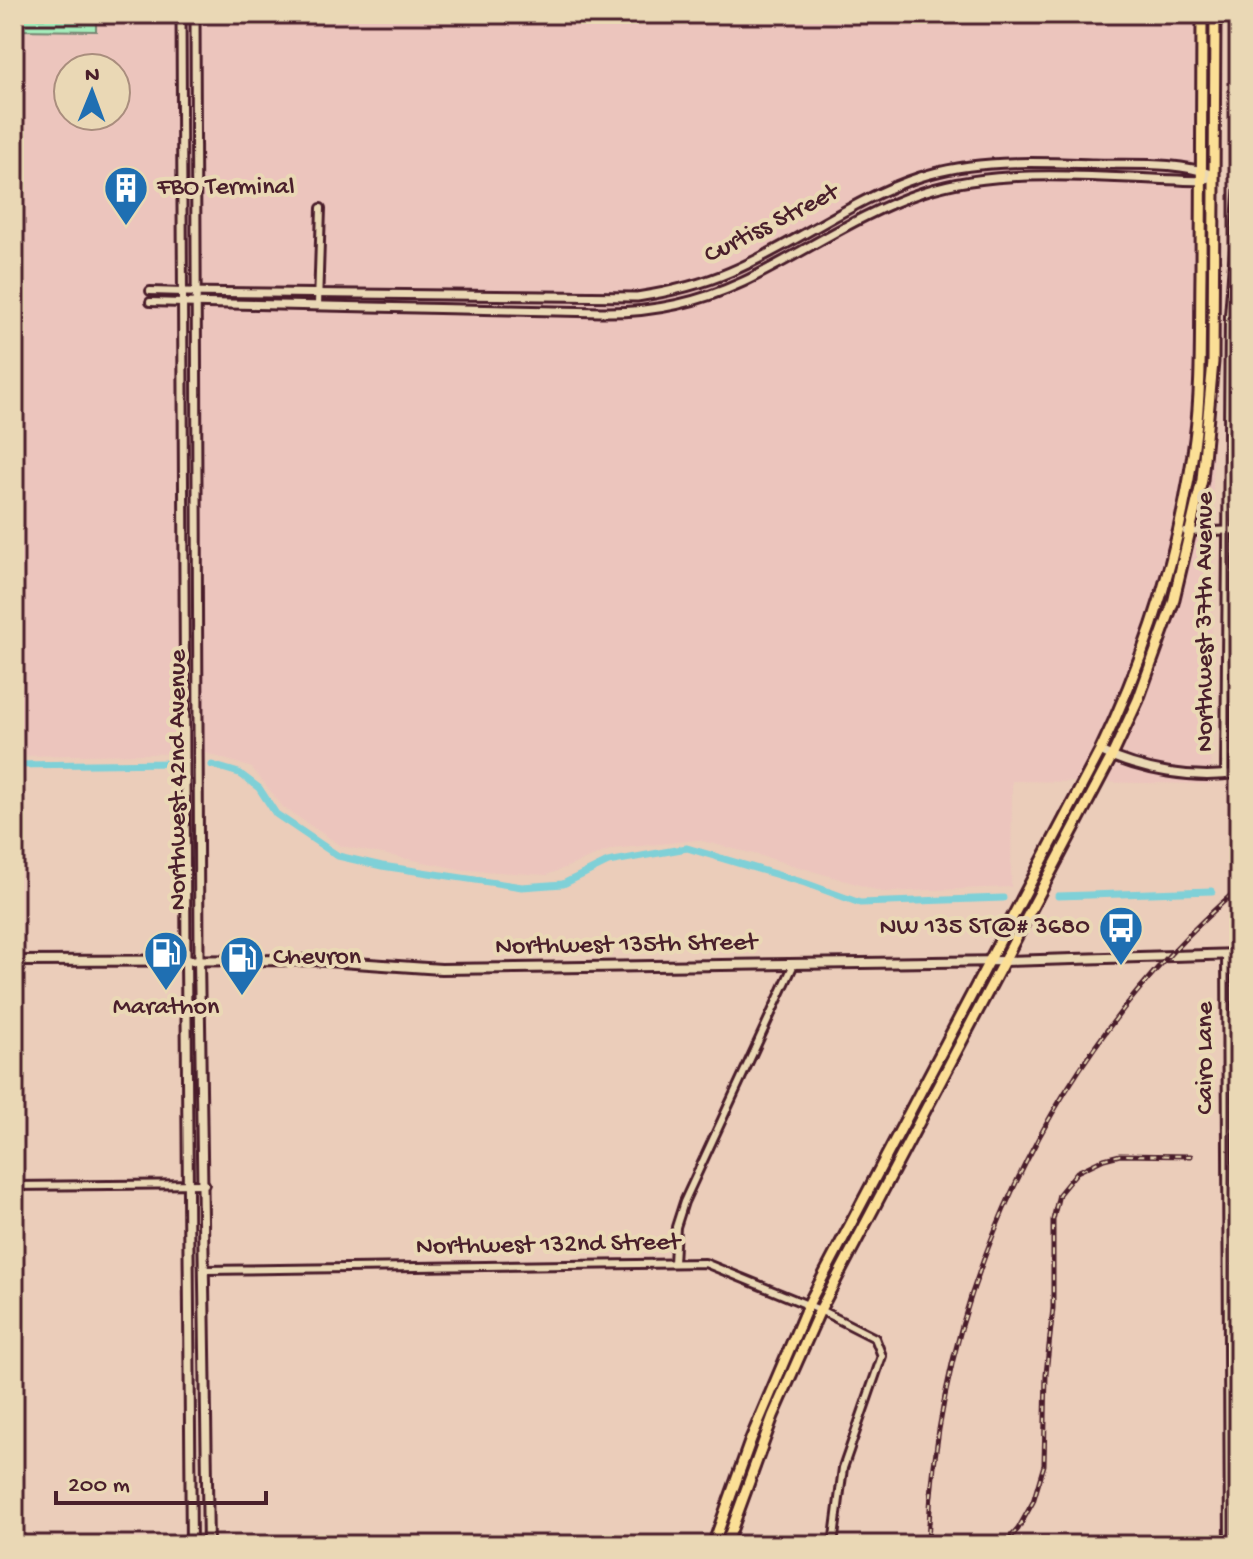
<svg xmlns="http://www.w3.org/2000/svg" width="1253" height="1559" font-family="'Gochi Hand',sans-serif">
<rect width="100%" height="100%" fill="#ebcdba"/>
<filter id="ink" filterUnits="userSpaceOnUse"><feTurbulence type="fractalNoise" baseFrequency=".0125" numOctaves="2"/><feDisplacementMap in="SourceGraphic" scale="16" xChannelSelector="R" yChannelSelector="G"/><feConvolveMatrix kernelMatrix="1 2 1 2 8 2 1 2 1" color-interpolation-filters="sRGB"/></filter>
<g filter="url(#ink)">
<path fill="#ecc5bd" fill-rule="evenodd" d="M14 14H1218L1210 784 1012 781 1011 887 883 892 762 856 698 840 612 849 547 875 465 870 341 846 283 807 252 768 206 753 14 756ZM68 68H116V116H68Z"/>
<path fill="#a4edbb" stroke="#778673" stroke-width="2" d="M14 17 96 19V31L14 30Z"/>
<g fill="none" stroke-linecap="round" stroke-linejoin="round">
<g stroke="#7fd0d7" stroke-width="7">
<path d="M14 765 176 763"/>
<path d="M212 765 239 773 259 788 276 814 338 856 382 866 522 887 563 884 608 862 687 848 805 883 860 903 1003 898"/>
<path d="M1058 896 1212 891"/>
</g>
<g stroke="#4a1f2b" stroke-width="12">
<g id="minor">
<path d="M150 291 184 292"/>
<path d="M150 302 183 303"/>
<path d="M318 305 321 208"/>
<path d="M1186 532 1239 530"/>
<path d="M1225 775 1229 316 1239 182"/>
<path d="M1226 954 1229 1545"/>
<path d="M14 1186 205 1184"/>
<path d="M674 1263 676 1227 684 1202 794 964"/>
<path d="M206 1270 705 1263 820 1310 875 1338 882 1356 843 1468 833 1545"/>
</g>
</g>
<g stroke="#4a1f2b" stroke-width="13">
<g id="tertiary">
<path d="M181 14 186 959"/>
<path d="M195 14 199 959"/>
<path d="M184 292 637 297C669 292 700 285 730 272 795 245 852 199 920 177 975 159 1036 162 1094 164 1134 165 1177 161 1214 175"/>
<path d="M183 303 601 312C650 313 700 302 743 282 804 253 859 213 923 192 1005 165 1115 179 1202 181L1214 175"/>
<path d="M1100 751C1142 771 1193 780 1239 773"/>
</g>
</g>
<g stroke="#4a1f2b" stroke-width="14">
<g id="secondary">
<path d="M186 959 191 1545"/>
<path d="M199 959 208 1545"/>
<path d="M14 961 312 960 441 969 1005 961 1239 954"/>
</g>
</g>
<g stroke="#4a1f2b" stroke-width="15">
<g id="primary">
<path d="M713 1545 751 1439 808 1305 1100 751C1148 651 1181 549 1195 439 1202 385 1200 329 1201 275 1202 188 1202 101 1202 14"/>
<path d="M726 1545 773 1416 820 1310 1112 756 1138 700 1173 603 1202 480 1213 362 1215 14"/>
</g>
</g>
<use href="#minor" stroke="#ead8b5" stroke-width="6"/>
<use href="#tertiary" stroke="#ead8b5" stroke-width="7"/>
<use href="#secondary" stroke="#ead8b5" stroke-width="8"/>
<use href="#primary" stroke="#fbdf96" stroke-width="9"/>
<g stroke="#4a1f2b" stroke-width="5">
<g id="rail">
<path d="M928 1545C936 1295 1049 1052 1239 888"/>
<path d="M1004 1545 1018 1529 1033 1502 1044 1465 1046 1374 1053 1308V1220L1059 1194 1077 1172 1104 1159 1120 1155 1191 1156"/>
</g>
</g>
<use href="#rail" stroke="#ead8b5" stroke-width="2" stroke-dasharray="6" stroke-linecap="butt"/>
</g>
</g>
<defs>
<g id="building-pin" transform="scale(2.3)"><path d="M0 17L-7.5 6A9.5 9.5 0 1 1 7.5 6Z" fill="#1f6fb2" stroke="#ead8b5"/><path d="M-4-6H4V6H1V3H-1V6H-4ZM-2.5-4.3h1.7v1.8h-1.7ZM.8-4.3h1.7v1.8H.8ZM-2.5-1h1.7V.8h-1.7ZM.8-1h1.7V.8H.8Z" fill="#fff"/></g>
<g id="bus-pin" transform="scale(2.3)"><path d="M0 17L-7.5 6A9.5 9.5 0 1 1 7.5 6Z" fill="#1f6fb2" stroke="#ead8b5"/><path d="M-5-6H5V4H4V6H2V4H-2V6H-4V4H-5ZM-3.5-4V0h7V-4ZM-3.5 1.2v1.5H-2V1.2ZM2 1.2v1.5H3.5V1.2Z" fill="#fff"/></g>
<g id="fuel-pin" transform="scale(2.3)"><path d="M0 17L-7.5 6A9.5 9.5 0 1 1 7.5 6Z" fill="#1f6fb2" stroke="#ead8b5"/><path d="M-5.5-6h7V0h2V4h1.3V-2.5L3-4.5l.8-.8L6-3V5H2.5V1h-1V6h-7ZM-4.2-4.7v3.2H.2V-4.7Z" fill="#fff"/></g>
</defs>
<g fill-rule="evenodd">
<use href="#building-pin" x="126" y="188"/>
<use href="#bus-pin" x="1121" y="928"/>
<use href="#fuel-pin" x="166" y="953"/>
<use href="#fuel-pin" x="242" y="958"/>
</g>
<g text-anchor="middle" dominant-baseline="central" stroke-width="8" stroke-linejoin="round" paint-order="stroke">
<g font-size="26" fill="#4a1f2b" stroke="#ead8b5" text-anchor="start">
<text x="157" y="188">FBO Terminal</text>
<text x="1090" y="928" text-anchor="end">NW 135 ST@# 3680</text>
<text x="273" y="958">Chevron</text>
<text x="166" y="1008" text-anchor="middle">Marathon</text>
</g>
<g font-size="26" fill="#4a1f2b" stroke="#ead8b5">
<text transform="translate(772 225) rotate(-27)">Curtiss Street</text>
<text transform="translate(1206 622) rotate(-90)">Northwest 37th Avenue</text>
<text transform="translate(179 780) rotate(-90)">Northwest 42nd Avenue</text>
<text transform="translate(626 946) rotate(-1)">Northwest 135th Street</text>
<text transform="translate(1206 1058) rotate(-90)">Cairo Lane</text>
<text transform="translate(548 1246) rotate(-1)">Northwest 132nd Street</text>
</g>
</g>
<rect width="1253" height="1559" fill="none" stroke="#ead8b5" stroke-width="48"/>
<rect x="24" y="24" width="1205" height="1511" fill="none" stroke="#4a1f2b" stroke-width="3" filter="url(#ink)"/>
<g transform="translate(92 92) rotate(1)"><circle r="38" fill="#ead8b5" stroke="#aa8e7e" stroke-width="2"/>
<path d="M0-6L14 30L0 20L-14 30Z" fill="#1f6fb2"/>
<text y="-12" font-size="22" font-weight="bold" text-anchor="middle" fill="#4a1f2b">N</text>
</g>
<path d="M56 1491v12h210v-12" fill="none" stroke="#4a1f2b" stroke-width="4"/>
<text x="68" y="1491" font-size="24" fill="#4a1f2b" stroke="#ead8b5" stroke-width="6" paint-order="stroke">200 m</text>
</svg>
